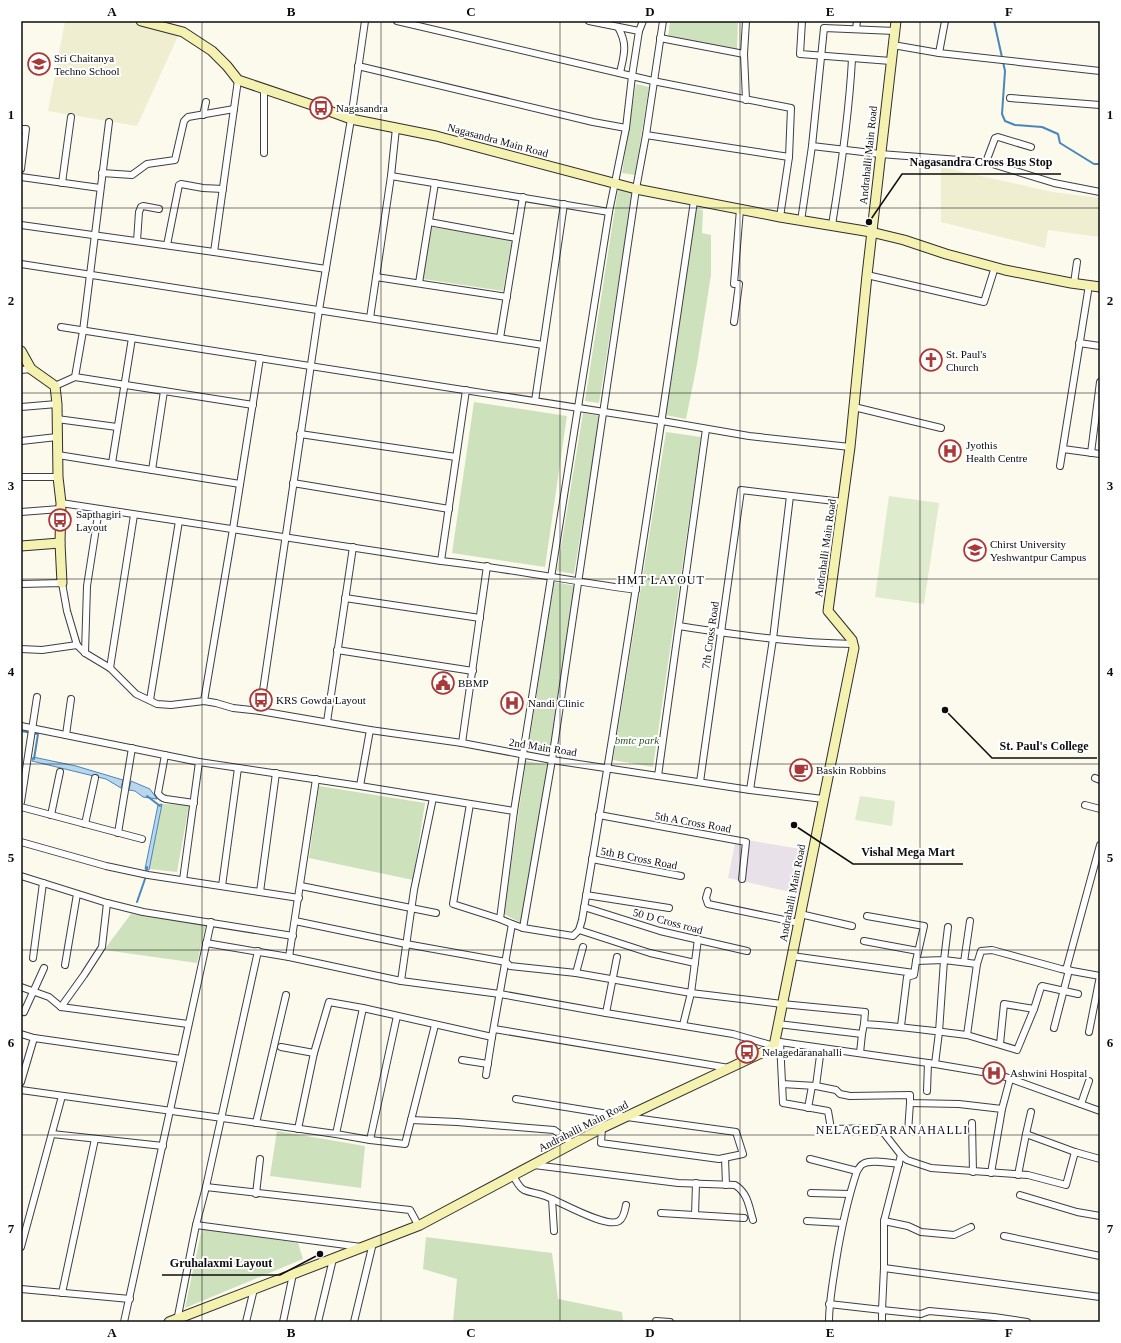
<svg xmlns="http://www.w3.org/2000/svg" width="1121" height="1343" font-family="Georgia,serif">
<rect width="100%" height="100%" fill="#fcfaed"/>
<path fill="#e9e1ea" d="M736 838 807 850 799 894 728 878Z"/>
<g fill="#efeed1">
<path d="M65 21H126L178 36 137 126 48 111Z"/>
<path d="M941 167 1053 192 1100 198V237L1048 230 1045 248 941 222Z"/>
</g>
<g fill="#cde2bc">
<path d="M670 21H738L737 50 668 37Z"/>
<path d="M636 84 649 87 635 175 622 173Z"/>
<path d="M618 189 633 191 599 403 585 401Z"/>
<path d="M696 209 703 210 702 233 711 235V275L697 364 686 419 665 415Z"/>
<path d="M431 227 512 239 503 291 423 279Z"/>
<path d="M474 402 567 416 545 567 452 553Z"/>
<path d="M583 413 600 416 574 574 557 571Z"/>
<path d="M666 432 701 437 653 767 613 760Z"/>
<path d="M554 582 576 586 550 753 528 750Z"/>
<path d="M526 761 549 765 521 923 504 914Z"/>
<path d="M319 786 425 803 413 880 309 858Z"/>
<path d="M162 804 189 805 177 872 149 869Z"/>
<path d="M131 914 206 924 197 963 104 950Z"/>
<path d="M277 1131 365 1146 361 1188 270 1176Z"/>
<path d="M202 1228 298 1243 303 1259 185 1308Z"/>
<path d="M426 1237 552 1253 558 1299 622 1312 623 1322H453L457 1279 423 1269Z"/>
</g>
<g fill="#deebcc">
<path d="M889 496 939 503 924 604 875 597Z"/>
<path d="M860 796 895 801 892 826 855 820Z"/>
</g>
<g fill="#b9d6ed" stroke="#4986ba">
<path d="M33 757 76 766 123 780 121 788 106 779 32 761Z"/>
<path d="M131 781 150 789 157 799 143 797 135 791 129 790Z"/>
<path d="M162 804 149 870 145 869 158 805Z"/>
</g>
<g fill="none" stroke-linecap="round" stroke-linejoin="round">
<g stroke="#4986ba" stroke-width="2">
<path d="M994 21 1005 71 1002 114 1005 121 1015 125 1042 127 1058 134 1060 143 1094 164H1100"/>
<path d="M21 731 38 734 34 759"/>
<path d="M147 796 160 806"/>
<path d="M137 902 145 879 147 867"/>
</g>
<g stroke="#3f3f3f" stroke-width="8">
<g id="street">
<path d="M397 21 653 81 791 108 789 157 780 217"/>
<path d="M589 21 639 31"/>
<path d="M802 21 800 54 891 61"/>
<path d="M618 27C628 45 624 54 620 73"/>
<path d="M856 29 857 21"/>
<path d="M660 38 744 54"/>
<path d="M893 45 939 53 1100 71"/>
<path d="M939 53 945 21"/>
<path d="M358 66 593 122 626 128 632 76 639 31 643 21"/>
<path d="M264 90V153"/>
<path d="M1010 98 1100 105"/>
<path d="M746 100 744 54 746 21"/>
<path d="M203 115 206 102"/>
<path d="M21 129H26L21 169"/>
<path d="M646 135 789 157"/>
<path d="M812 146 880 154 986 162 995 138 998 137 1031 147"/>
<path d="M986 162 1054 183 1100 192"/>
<path d="M102 173 132 175 147 164 175 160 184 121 188 117 234 109"/>
<path d="M391 176 609 212"/>
<path d="M21 177 100 188"/>
<path d="M62 183 71 117"/>
<path d="M801 221 812 146 824 28 895 31"/>
<path d="M429 222 516 238"/>
<path d="M21 225 214 252 326 269"/>
<path d="M832 225C841 170 849 115 852 59"/>
<path d="M137 241 139 212 141 207 143 206 159 209"/>
<path d="M167 245 179 185 181 184 203 188 223 189"/>
<path d="M214 252 238 80"/>
<path d="M21 264 543 345"/>
<path d="M867 275 984 302 995 267"/>
<path d="M376 277 507 297"/>
<path d="M419 283 435 183"/>
<path d="M1074 283 1077 262"/>
<path d="M370 318 391 176 396 128"/>
<path d="M734 322 739 284H734L740 209"/>
<path d="M61 327 662 421 749 436 850 447"/>
<path d="M500 338 523 197"/>
<path d="M1079 343 1100 346"/>
<path d="M21 370 31 369"/>
<path d="M75 377 83 331 109 122"/>
<path d="M55 386 75 377 253 405"/>
<path d="M535 401 564 204"/>
<path d="M21 407 57 404"/>
<path d="M854 407 941 428"/>
<path d="M57 419 117 427"/>
<path d="M300 434 456 457"/>
<path d="M21 441 57 437"/>
<path d="M1063 449 1100 454"/>
<path d="M1091 453 1100 382"/>
<path d="M58 455 240 484"/>
<path d="M112 463 132 338"/>
<path d="M1060 466 1089 285"/>
<path d="M152 470 164 391"/>
<path d="M21 477H58"/>
<path d="M293 483 449 509"/>
<path d="M61 503 441 561C506 568 571 581 636 590"/>
<path d="M21 512 60 509"/>
<path d="M441 561 466 390"/>
<path d="M21 584 62 583 67 611 77 645 85 653 110 668 136 694 157 704 171 705 204 701 216 703 233 708 260 711 370 730 462 743 552 760 658 776 750 790 823 799"/>
<path d="M345 598 480 618"/>
<path d="M679 626C737 635 795 643 854 644"/>
<path d="M21 649 42 650 77 645"/>
<path d="M337 650 473 671"/>
<path d="M85 653 87 586 99 509"/>
<path d="M110 668 134 515"/>
<path d="M150 700 179 521"/>
<path d="M204 701 233 529 260 358"/>
<path d="M260 711 319 310 351 119 365 21"/>
<path d="M327 722 353 547"/>
<path d="M21 726 199 762 360 786 514 811"/>
<path d="M66 735 71 699"/>
<path d="M462 743 487 566"/>
<path d="M165 755 158 793C160 797 162 798 166 799L194 803"/>
<path d="M658 776 706 429"/>
<path d="M1095 778 1100 780"/>
<path d="M700 782 741 490 843 502"/>
<path d="M360 786 370 730"/>
<path d="M750 790 773 639 790 496"/>
<path d="M21 802 37 697"/>
<path d="M470 804 453 904 500 919 512 924"/>
<path d="M1085 805 1100 809"/>
<path d="M21 807 142 839"/>
<path d="M51 815 60 772"/>
<path d="M599 815 746 842 742 879"/>
<path d="M85 824 95 778"/>
<path d="M118 833 132 748"/>
<path d="M21 842 106 866 148 875 299 898"/>
<path d="M592 859 681 876"/>
<path d="M21 876 107 903 143 912 293 936"/>
<path d="M183 880 199 762"/>
<path d="M222 886 238 768"/>
<path d="M301 886 436 913"/>
<path d="M708 891 706 898 708 904 799 923"/>
<path d="M260 892 276 773"/>
<path d="M586 895 669 908"/>
<path d="M584 907 660 931 747 951"/>
<path d="M800 914 852 926"/>
<path d="M867 916 924 926 916 961"/>
<path d="M500 919 514 811 609 212 626 128"/>
<path d="M295 921 406 944 506 962 510 966 576 973 691 993 782 1004 865 1012 864 1024C898 1026 933 1031 967 1035L977 964 944 960 939 1032 935 1064"/>
<path d="M523 928 552 760 636 189 646 135 663 21"/>
<path d="M579 930 650 953 695 963"/>
<path d="M864 941 918 951"/>
<path d="M206 943 289 957 401 981 500 994 606 1013 733 1034 774 1046 780 1042 935 1064 1000 1075 1100 1111"/>
<path d="M792 956 914 973"/>
<path d="M289 957 316 779"/>
<path d="M33 958 43 883"/>
<path d="M964 962 970 921"/>
<path d="M977 964 981 951 992 950 1061 969 1100 976"/>
<path d="M65 965 77 894"/>
<path d="M1066 970 1100 845"/>
<path d="M576 973 583 947"/>
<path d="M401 981 414 890 433 798"/>
<path d="M21 987 49 997 61 1007 188 1024"/>
<path d="M61 1007 84 975 102 947 107 903"/>
<path d="M1034 1009 1041 987 1042 986 1078 994"/>
<path d="M24 1012 44 968"/>
<path d="M606 1013 617 957"/>
<path d="M778 1024 862 1034 864 1024"/>
<path d="M683 1025 691 993 698 939"/>
<path d="M901 1026 907 977 914 975 916 961 944 960 948 927"/>
<path d="M1054 1028 1069 970"/>
<path d="M494 1029 729 1068"/>
<path d="M1089 1032 1100 976"/>
<path d="M21 1034 34 1038 181 1059"/>
<path d="M967 1035 1017 1050 1034 1009 1004 1004 1000 1044"/>
<path d="M780 1042 783 1103 828 1111 831 1129 880 1128 901 1155 907 1160 931 1168 1028 1175 1066 1185 1075 1152"/>
<path d="M281 1047 314 1053"/>
<path d="M860 1053 862 1034"/>
<path d="M462 1060 488 1064"/>
<path d="M486 1075 492 1037"/>
<path d="M21 1082 34 1038"/>
<path d="M782 1084 816 1086 836 1090 840 1094 850 1096 910 1095V1103L959 1104 1002 1109 991 1173"/>
<path d="M816 1086 821 1048"/>
<path d="M21 1090 336 1134 370 1140 405 1144 435 1025"/>
<path d="M927 1091 928 1063"/>
<path d="M516 1099 627 1117 736 1132 743 1154 719 1159 601 1143 602 1128"/>
<path d="M1081 1104 1089 1081"/>
<path d="M808 1108 812 1086"/>
<path d="M1002 1109 1010 1079"/>
<path d="M411 1120 457 1122 554 1130 573 1144"/>
<path d="M256 1123 286 995"/>
<path d="M972 1123 973 1172"/>
<path d="M298 1129 314 1053 329 1002 363 1008 492 1037 512 924 523 928 573 936 579 930 582 920C623 681 659 441 694 201"/>
<path d="M908 1132 910 1103"/>
<path d="M52 1134 163 1146"/>
<path d="M336 1134 363 1008"/>
<path d="M1026 1134 1075 1152 1100 1159"/>
<path d="M370 1140 397 1016"/>
<path d="M725 1158 726 1185"/>
<path d="M810 1159 857 1171C847 1201 841 1230 836 1261 833 1282 829 1301 829 1322"/>
<path d="M534 1165 678 1183 735 1185C748 1193 749 1207 753 1220"/>
<path d="M857 1171C859 1169 860 1165 863 1164 870 1159 890 1163 899 1164"/>
<path d="M1018 1175 1026 1134 1031 1112"/>
<path d="M513 1176C516 1180 519 1188 524 1190 531 1193 538 1193 545 1196 559 1201 607 1229 619 1221 624 1218 625 1210 626 1205"/>
<path d="M206 1187 410 1210 416 1221 417 1226"/>
<path d="M811 1193 849 1194"/>
<path d="M256 1194 260 1159"/>
<path d="M1020 1195 1077 1212 1100 1216"/>
<path d="M552 1199 554 1231"/>
<path d="M661 1213 744 1218"/>
<path d="M695 1215 696 1183"/>
<path d="M807 1221 842 1223"/>
<path d="M884 1221 908 1226 921 1232 954 1235 971 1227"/>
<path d="M196 1225 361 1247"/>
<path d="M1004 1236 1100 1256"/>
<path d="M21 1247 62 1096"/>
<path d="M884 1268 1100 1297"/>
<path d="M21 1289 130 1299"/>
<path d="M62 1293 95 1139"/>
<path d="M829 1304 882 1310 884 1268V1221L901 1155"/>
<path d="M177 1321 196 1225 206 1187 258 951"/>
<path d="M656 1321 670 1322"/>
<path d="M124 1322 211 922"/>
<path d="M246 1322 254 1289"/>
<path d="M283 1322 293 1274"/>
<path d="M318 1322 333 1259"/>
<path d="M354 1322 373 1243"/>
<path d="M882 1322V1310L921 1314 929 1311 994 1317 1027 1322"/>
</g>
</g>
<g stroke="#2e2e2e" stroke-width="11">
<g id="secondary">
<path d="M141 21 183 32 212 51 227 66 238 80 321 108 351 119 436 136 636 189 780 217 871 232 904 240 946 254 1005 270 1071 283 1100 287"/>
<path d="M21 351 31 369 55 386 57 404 58 477 61 503 60 543 62 583"/>
<path d="M21 546 60 543"/>
<path d="M169 1322 420 1225 602 1128 772 1048 774 1046 854 648 852 640 828 611 850 447 867 275 896 21"/>
</g>
</g>
<use href="#street" stroke="#fff" stroke-width="6"/>
<use href="#secondary" stroke="#f4f1b1" stroke-width="9"/>
</g>
<path fill="none" stroke="#0c0c0c" stroke-width="1" stroke-opacity="0.55" d="M202 21V1322M381 21V1322M560 21V1322M740 21V1322M920 21V1322M21 208H1100M21 393H1100M21 579H1100M21 764H1100M21 950H1100M21 1135H1100"/>
<defs>
<g id="school-ring" transform="scale(1.15)"><circle r="9.5" fill="#fff" stroke="#a93937" stroke-width="1.5"/><path d="M0-5L7-2L0 1L-7-2ZM-4 1L0 2.5L4 1V4Q0 6-4 4Z" fill="#a93937"/></g>
<g id="bus-ring" transform="scale(1.15)"><circle r="9.5" fill="#fff" stroke="#a93937" stroke-width="1.5"/><path d="M-5-6H5V4H4V6H2V4H-2V6H-4V4H-5ZM-3.5-4V0h7V-4ZM-3.5 1.2v1.5H-2V1.2ZM2 1.2v1.5H3.5V1.2Z" fill="#a93937"/></g>
<g id="church-ring" transform="scale(1.15)"><circle r="9.5" fill="#fff" stroke="#a93937" stroke-width="1.5"/><path d="M-1.2-6h2.4v3.5h3.3v2.4h-3.3V6h-2.4V-.1h-3.3v-2.4h3.3Z" fill="#a93937"/></g>
<g id="hospital-ring" transform="scale(1.15)"><circle r="9.5" fill="#fff" stroke="#a93937" stroke-width="1.5"/><path d="M-5-5h3v3.5h4V-5h3V5h-3V1.5h-4V5h-3Z" fill="#a93937"/></g>
<g id="university-ring" transform="scale(1.15)"><circle r="9.5" fill="#fff" stroke="#a93937" stroke-width="1.5"/><path d="M0-5L7-2L0 1L-7-2ZM-4 1L0 2.5L4 1V4Q0 6-4 4Z" fill="#a93937"/></g>
<g id="civic-ring" transform="scale(1.15)"><circle r="9.5" fill="#fff" stroke="#a93937" stroke-width="1.5"/><path d="M-.6-6.5H3V-4.5H.6V-3L4-1V1h2V6H-6V1h2V-1L-.6-3ZM-1.2 2.5V6h2.4V2.5Z" fill="#a93937"/></g>
<g id="cafe-ring" transform="scale(1.15)"><circle r="9.5" fill="#fff" stroke="#a93937" stroke-width="1.5"/><path d="M-5.5-4.5H6V0H3Q3 3.5 0 3.5H-2.5Q-5.5 3.5-5.5 0ZM3-3.2v2h1.7v-2ZM-6 4.5H4V6H-6Z" fill="#a93937"/></g>
</defs>
<g fill-rule="evenodd">
<use href="#school-ring" x="39" y="64"/>
<use href="#bus-ring" x="321" y="108"/>
<use href="#church-ring" x="931" y="360"/>
<use href="#hospital-ring" x="950" y="451"/>
<use href="#bus-ring" x="60" y="520"/>
<use href="#university-ring" x="975" y="550"/>
<use href="#civic-ring" x="443" y="683"/>
<use href="#bus-ring" x="261" y="700"/>
<use href="#hospital-ring" x="512" y="703"/>
<use href="#cafe-ring" x="801" y="770"/>
<use href="#bus-ring" x="747" y="1052"/>
<use href="#hospital-ring" x="994" y="1073"/>
</g>
<g text-anchor="middle" dominant-baseline="central" stroke-width="4" stroke-linejoin="round" paint-order="stroke">
<g font-size="11" fill="#0c0c0c" stroke="#fff" text-anchor="start">
<text x="54" y="58">Sri Chaitanya<tspan x="54" dy="13">Techno School</tspan></text>
<text x="336" y="108">Nagasandra</text>
<text x="946" y="354">St. Paul's<tspan x="946" dy="13">Church</tspan></text>
<text x="966" y="445">Jyothis<tspan x="966" dy="13">Health Centre</tspan></text>
<text x="76" y="514">Sapthagiri<tspan x="76" dy="13">Layout</tspan></text>
<text x="990" y="544">Chirst University<tspan x="990" dy="13">Yeshwantpur Campus</tspan></text>
<text x="458" y="683">BBMP</text>
<text x="276" y="700">KRS Gowda Layout</text>
<text x="528" y="703">Nandi Clinic</text>
<text x="816" y="770">Baskin Robbins</text>
<text x="762" y="1052">Nelagedaranahalli</text>
<text x="1010" y="1073">Ashwini Hospital</text>
</g>
<g font-size="11" fill="#0c0c0c" stroke="#fff">
<text transform="translate(498 140) rotate(15)">Nagasandra Main Road</text>
<text transform="translate(868 155) rotate(-84)">Andrahalli Main Road</text>
<text transform="translate(825 548) rotate(-82)">Andrahalli Main Road</text>
<text transform="translate(710 635) rotate(-82)">7th Cross Road</text>
<text transform="translate(543 747) rotate(9)">2nd Main Road</text>
<text transform="translate(693 822) rotate(10)">5th A Cross Road</text>
<text transform="translate(639 858) rotate(11)">5th B Cross Road</text>
<text transform="translate(792 893) rotate(-79)">Andrahalli Main Road</text>
<text transform="translate(668 921) rotate(15)">50 D Cross road</text>
<text transform="translate(583 1126) rotate(-27)">Andrahalli Main Road</text>
</g>
<g font-size="11" font-style="italic" fill="#2d5a25" stroke="#fff">
<text x="637" y="740">bmtc park</text>
</g>
<g font-size="12" letter-spacing="1" fill="#0c0c0c" stroke="#fff">
<text x="661" y="580">HMT LAYOUT</text>
<text x="892" y="1130">NELAGEDARANAHALLI</text>
</g>
</g>
<path fill="none" stroke="#0c0c0c" stroke-width="1.5" d="M869 222L902 174H1061M945 710L992 758H1097M794 825L853 864H963M320 1254L280 1275H162"/>
<g fill="#0c0c0c" stroke="#fff" stroke-width="1.5">
<circle cx="869" cy="222" r="4"/>
<circle cx="945" cy="710" r="4"/>
<circle cx="794" cy="825" r="4"/>
<circle cx="320" cy="1254" r="4"/>
</g>
<g font-size="12" text-anchor="middle" font-weight="bold" fill="#0c0c0c" stroke="#fff" stroke-width="4" stroke-linejoin="round" paint-order="stroke">
<text x="981" y="166">Nagasandra Cross Bus Stop</text>
<text x="1044" y="750">St. Paul's College</text>
<text x="908" y="856">Vishal Mega Mart</text>
<text x="221" y="1267">Gruhalaxmi Layout</text>
</g>
<rect width="1121" height="1343" fill="none" stroke="#ffffff" stroke-width="44"/>
<rect x="22" y="22" width="1077" height="1299" fill="none" stroke="#0c0c0c" stroke-width="1.5"/>
<g font-size="13" text-anchor="middle" font-weight="bold" fill="#0c0c0c">
<text x="112" y="16">A</text>
<text x="291" y="16">B</text>
<text x="471" y="16">C</text>
<text x="650" y="16">D</text>
<text x="830" y="16">E</text>
<text x="1009" y="16">F</text>
<text x="11" y="119">1</text>
<text x="1110" y="119">1</text>
<text x="11" y="305">2</text>
<text x="1110" y="305">2</text>
<text x="11" y="490">3</text>
<text x="1110" y="490">3</text>
<text x="11" y="676">4</text>
<text x="1110" y="676">4</text>
<text x="11" y="862">5</text>
<text x="1110" y="862">5</text>
<text x="11" y="1047">6</text>
<text x="1110" y="1047">6</text>
<text x="11" y="1233">7</text>
<text x="1110" y="1233">7</text>
<text x="112" y="1337">A</text>
<text x="291" y="1337">B</text>
<text x="471" y="1337">C</text>
<text x="650" y="1337">D</text>
<text x="830" y="1337">E</text>
<text x="1009" y="1337">F</text>
</g>
</svg>
